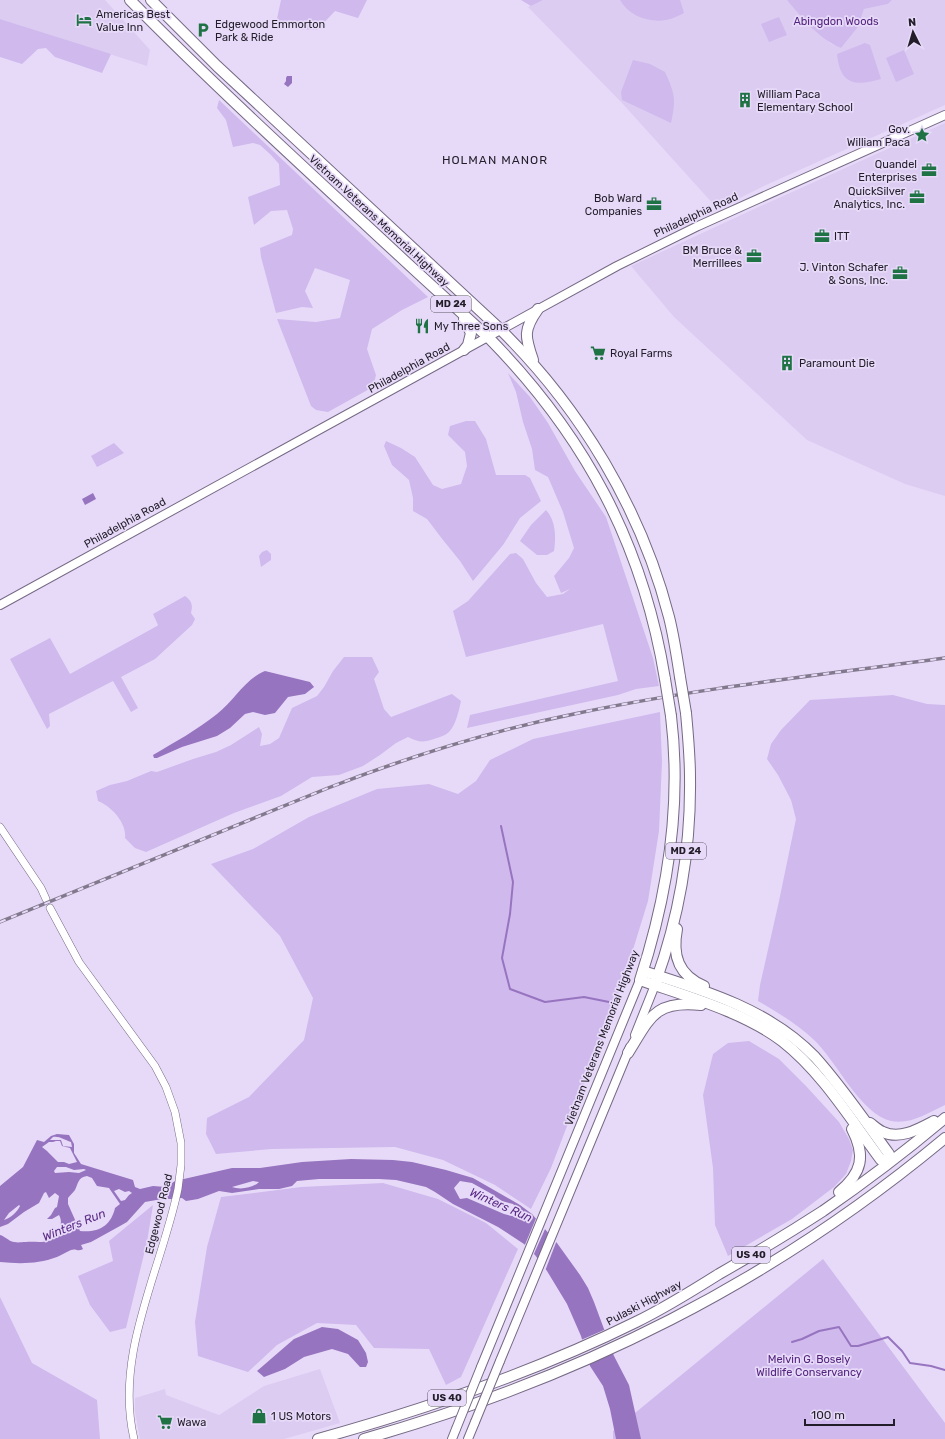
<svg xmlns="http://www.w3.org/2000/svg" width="945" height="1439" font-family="Rubik,sans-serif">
<rect width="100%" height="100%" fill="#e7daf9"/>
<g fill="#dcccf1">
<path d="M0 0H105L150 50 147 66 0 19Z"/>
<path d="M543 0H787L804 19 830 43 841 48 858 27 864 9 888 4 892 0H945V105L766 185 726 205 715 206 622 103 528 7Z"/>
<path d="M945 123V496L905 484 807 440 674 317 631 266 752 210Z"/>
<path d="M320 1369 340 1423 284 1439H140L135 1412V1398L165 1389 166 1395 219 1415 264 1386Z"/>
</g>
<g fill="#d0b9ed">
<path d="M281 0H367L358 18 335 11 317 30 275 28Z"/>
<path d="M521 0H543L531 6Z"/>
<path d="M620 0H680L684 13C678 16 672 19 666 20 649 23 629 16 620 0Z"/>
<path d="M787 0H892L888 4 864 9 858 27 841 48C819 39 802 18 787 0Z"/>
<path d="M779 17 787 35 769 42 761 24Z"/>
<path d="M0 19 111 54 102 73 55 57 46 48 38 49 22 64 0 57Z"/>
<path d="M865 43 870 45 881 79C854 87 840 84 837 54Z"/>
<path d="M904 50 914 74 896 82 886 58Z"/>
<path d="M633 60 650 64 665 72C675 94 676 99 671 123L622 100 621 92Z"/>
<path d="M219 100 428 297 402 310 372 329 367 349 376 375 373 387 328 412 316 410 311 406 277 319 316 322 340 318 350 280 315 268 305 291 313 308 302 307 276 313 261 257 260 248 292 235 293 229 287 210 271 211 254 225 248 197 280 185 279 164 271 155 260 145 253 143 233 147 226 120 217 108Z"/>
<path d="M508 373 530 397 548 423 575 471 606 517 653 658 659 686 636 689 618 695 467 728 470 715 618 681 603 624 466 657 453 611 468 601 510 554 516 553 523 559 536 583 547 597 563 594 570 589 561 593 554 576 569 558 574 548 563 512 548 477 535 470 532 449 523 422 516 392Z"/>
<path d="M466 421H475L486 439 496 475H525L530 478 541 501 520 518 503 545 473 581 460 561 443 540 427 519 413 511V498L409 480 392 465 384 446 386 441 401 448 415 457 433 485 442 489 461 484 467 466 465 452 448 435 450 426Z"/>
<path d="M114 443 124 453 97 467 91 456Z"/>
<path d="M546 510C556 521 556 537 554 551L547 555H537L520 541 531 525Z"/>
<path d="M267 550 271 554V560L261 567 259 556 262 552Z"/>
<path d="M185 596C192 601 193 605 191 613L195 619 192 625 155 659 121 677 138 708 131 712 113 681 49 714 50 726 47 729 10 659 50 638 70 674 157 626 158 625 153 614Z"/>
<path d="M344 657H372L379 672 374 679 384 709 391 717 452 694 461 701C459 710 456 725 449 732 445 736 439 737 434 739 423 743 418 742 408 737L396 743 380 755 363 766 339 775 312 777 281 796 234 813 146 852 135 848 125 838C127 823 111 806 98 801L96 791 110 785 127 781 151 771 157 772 193 759 216 752 231 745 259 727 262 734 260 746 270 744 279 738 292 708 317 696 324 687 333 671Z"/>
<path d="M893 695 927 704 945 705V1105C928 1113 910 1125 891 1121 861 1115 836 1060 813 1039 797 1024 777 1012 758 1001L760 985 779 901 796 819 791 800 778 775 767 759 771 744 781 730 810 700Z"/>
<path d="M660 712 662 762 659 831 648 901 627 969 600 1046 572 1113 551 1168 531 1209 495 1185 443 1160 395 1147 272 1149 216 1154 206 1134 207 1118 249 1097 304 1040 313 998 280 936 211 864 253 849 309 817 377 789 429 784 458 794 476 781 490 760 533 739Z"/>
<path d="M749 1041 779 1059 806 1086 839 1122 849 1139 853 1150 851 1161 846 1174 834 1187 792 1219 728 1256 715 1225 713 1168 703 1095 713 1054 728 1043Z"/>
<path d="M383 1183 438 1199 486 1223 518 1249 461 1377 446 1385 429 1349 374 1348 356 1325 317 1323 277 1345 248 1372 198 1356 195 1322 207 1247 221 1197 301 1187Z"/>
<path d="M153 1205 147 1242 126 1328 110 1332 90 1305 78 1276 113 1261 109 1241Z"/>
<path d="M823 1259 945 1423V1439H613V1431Z"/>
<path d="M0 1297 32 1363 97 1400 100 1439H0Z"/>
</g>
<g fill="#9774bf" fill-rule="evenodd">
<path d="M287 76H292V83L288 87 284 84 286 81V78Z"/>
<path d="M93 493 96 499 85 505 82 499Z"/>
<path d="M265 671 310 682 314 687 305 694 288 697 275 713 265 715 253 712 245 714 230 728 217 736 182 747 157 758H154L153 755C175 742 197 730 217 714 234 701 245 679 265 671Z"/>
<path d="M57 1134 69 1135 74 1144V1153L81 1164 133 1180 135 1187 140 1189 153 1186 166 1187 175 1181 232 1168H260L302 1162 351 1159 393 1160 412 1162 446 1170 473 1178 520 1205 532 1214 557 1243 580 1275 588 1288 594 1302 614 1356 629 1385 641 1439H616L610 1409 603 1386 590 1366 581 1336 567 1304 547 1271 535 1255 524 1244 498 1227 453 1204 435 1192 426 1187 396 1180 379 1179H319L297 1181 292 1186 279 1189H259L232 1193 219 1191 198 1199 186 1201 182 1198 172 1199H162L145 1202 127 1222 120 1226 91 1242 81 1245 83 1249C78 1252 76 1248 71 1250 66 1252 62 1255 57 1257 38 1264 20 1264 0 1262V1235C5 1236 8 1241 14 1242 19 1243 21 1242 26 1242 40 1241 52 1246 59 1230 61 1225 62 1220 59 1215L52 1219H47L51 1215 55 1208 57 1207 59 1196 55 1193 49 1198 46 1192 44 1193 39 1203 24 1212 8 1224 0 1227V1186L23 1167 37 1140 44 1142 51 1136ZM53 1137C60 1136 64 1140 71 1142L72 1147 63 1146 61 1140H50ZM56 1141H60L62 1146 70 1148 77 1162 69 1164 64 1162H58L47 1151 42 1147 49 1142H53ZM57 1167H66L74 1170 84 1169 86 1170 79 1173 69 1172 55 1173 54 1171ZM87 1176 92 1178 97 1186 109 1188 120 1204 115 1208C111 1226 98 1233 80 1231L68 1204V1198C70 1195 73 1193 75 1190 78 1184 78 1177 87 1176ZM253 1181 259 1182C253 1188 240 1190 232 1187ZM460 1181 472 1183 490 1193 502 1201 513 1204 521 1212 524 1219 504 1214 467 1198 460 1199 454 1188ZM119 1189 125 1192 129 1191 132 1193 129 1195 125 1200 121 1201 114 1191ZM19 1205 20 1206C17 1212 11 1218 4 1220L9 1213Z"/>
<path d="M322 1327 338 1329 358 1340 366 1353 368 1362 366 1367H360L348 1354 332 1349 304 1357 285 1369 264 1377 257 1371 294 1339Z"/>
</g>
<g fill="#e7daf9">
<path d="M537 1216 546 1227 533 1256 524 1247Z"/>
<path d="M549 1231 557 1240 545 1271 537 1261Z"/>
<path d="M604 1330 614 1353 588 1364 581 1340Z"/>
</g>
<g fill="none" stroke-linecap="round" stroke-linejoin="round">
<g stroke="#9774bf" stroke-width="2">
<path d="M501 826 513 882 510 914 502 958 510 989 545 1002 584 997 609 1002"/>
<path d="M792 1342 802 1339 819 1331 839 1327 851 1346H858L888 1337 902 1351 910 1363 931 1366 945 1370"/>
</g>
<g stroke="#756984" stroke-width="8">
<g id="minor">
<path d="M0 827 41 888 46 899"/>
<path d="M50 908 79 962 155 1066 166 1087 175 1112 181 1143V1165L178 1189C161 1271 114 1354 134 1439"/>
</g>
</g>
<g stroke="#756984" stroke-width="10">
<g id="major">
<path d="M0 605 617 266 698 226 945 115"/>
<path d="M635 1035 655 985"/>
<path d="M500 1361 630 1047"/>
<path d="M481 1367 640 980"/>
<path d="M452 1439 456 1429"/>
<path d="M468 1439 475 1422"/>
</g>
</g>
<g stroke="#756984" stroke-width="12">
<g id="highway">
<path d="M130 0C206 77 285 150 365 224 394 251 423 278 453 305 465 316 477 327 489 338 585 436 643 544 665 679"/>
<path d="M151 0 217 66 501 330C580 408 641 508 669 617 674 637 677 657 680 677"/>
<path d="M464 350 468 345 471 333 464 319"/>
<path d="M533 360C525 337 523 330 538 309"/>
<path d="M671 716C682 807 668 894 640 980 686 996 744 1012 782 1041 822 1072 851 1120 881 1160H887"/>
<path d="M677 929C672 955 678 975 704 986"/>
<path d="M643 971C704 990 770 1010 815 1057 842 1087 865 1121 889 1154L887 1160"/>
<path d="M656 981C679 917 691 846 690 777 690 756 688 735 686 713"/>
<path d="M628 1053C650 1018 654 1000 701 1005"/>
<path d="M870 1123C874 1126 878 1130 883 1132 900 1140 919 1129 934 1121"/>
<path d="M839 1192C862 1173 866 1156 852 1129"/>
<path d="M318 1439C426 1409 535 1372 636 1322 665 1308 692 1291 719 1274 754 1254 789 1233 823 1211 865 1182 906 1151 945 1118"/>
<path d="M364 1439C580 1378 772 1282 945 1138"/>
</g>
</g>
<use href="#minor" stroke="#fff" stroke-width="7"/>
<use href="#major" stroke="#fff" stroke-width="8"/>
<use href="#highway" stroke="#fff" stroke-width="10"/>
<g stroke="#82798d" stroke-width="3.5">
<path id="rail" d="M0 922 328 788C408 757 490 731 574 714 697 688 821 675 945 658"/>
</g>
<use href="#rail" stroke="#e7daf9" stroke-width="2" stroke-dasharray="6" stroke-linecap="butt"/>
<g stroke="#756984" stroke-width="10" stroke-linecap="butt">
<g id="major-bridge">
<path d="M475 1422 500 1361"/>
<path d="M456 1429 481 1367"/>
</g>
</g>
<g stroke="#756984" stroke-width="12" stroke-linecap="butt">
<g id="highway-bridge">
<path d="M680 677 686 713"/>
<path d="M665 679 671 716"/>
</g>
</g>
<use href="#major-bridge" stroke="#fff" stroke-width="8"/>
<use href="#highway-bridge" stroke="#fff" stroke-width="10"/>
</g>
<defs>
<g id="hotel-bare" transform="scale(1.2)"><path d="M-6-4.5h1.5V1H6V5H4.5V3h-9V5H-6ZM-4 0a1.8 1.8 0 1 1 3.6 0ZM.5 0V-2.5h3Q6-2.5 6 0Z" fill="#1e7244" stroke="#e7daf9" stroke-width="2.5" paint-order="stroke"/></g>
<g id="parking-bare" transform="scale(1.2)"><path d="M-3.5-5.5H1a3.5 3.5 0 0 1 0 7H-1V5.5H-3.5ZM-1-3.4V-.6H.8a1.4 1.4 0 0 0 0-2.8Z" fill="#1e7244" stroke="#e7daf9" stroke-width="2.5" paint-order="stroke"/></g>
<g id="building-bare" transform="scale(1.2)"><path d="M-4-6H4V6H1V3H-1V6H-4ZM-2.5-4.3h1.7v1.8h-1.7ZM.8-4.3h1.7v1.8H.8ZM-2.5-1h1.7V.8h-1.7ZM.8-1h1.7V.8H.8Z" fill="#1e7244" stroke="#e7daf9" stroke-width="2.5" paint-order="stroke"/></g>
<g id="sight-bare" transform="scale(1.2)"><path d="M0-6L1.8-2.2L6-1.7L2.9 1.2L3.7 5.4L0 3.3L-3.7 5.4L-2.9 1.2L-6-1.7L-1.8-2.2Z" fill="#1e7244" stroke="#e7daf9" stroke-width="2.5" paint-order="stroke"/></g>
<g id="office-bare" transform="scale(1.2)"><path d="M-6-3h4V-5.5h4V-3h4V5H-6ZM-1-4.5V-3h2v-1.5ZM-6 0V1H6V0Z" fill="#1e7244" stroke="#e7daf9" stroke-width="2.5" paint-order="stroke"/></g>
<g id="restaurant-bare" transform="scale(1.2)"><path d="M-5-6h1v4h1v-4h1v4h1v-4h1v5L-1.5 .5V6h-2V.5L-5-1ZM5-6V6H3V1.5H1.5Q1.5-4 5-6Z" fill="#1e7244" stroke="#e7daf9" stroke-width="2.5" paint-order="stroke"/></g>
<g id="supermarket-bare" transform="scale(1.2)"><path d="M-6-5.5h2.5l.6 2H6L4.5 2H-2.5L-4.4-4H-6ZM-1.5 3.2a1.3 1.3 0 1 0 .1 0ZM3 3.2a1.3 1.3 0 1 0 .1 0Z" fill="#1e7244" stroke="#e7daf9" stroke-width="2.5" paint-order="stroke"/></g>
<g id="shop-bare" transform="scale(1.2)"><path d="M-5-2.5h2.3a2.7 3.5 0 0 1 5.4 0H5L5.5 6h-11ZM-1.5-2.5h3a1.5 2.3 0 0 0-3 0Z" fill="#1e7244" stroke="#e7daf9" stroke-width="2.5" paint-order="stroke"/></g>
</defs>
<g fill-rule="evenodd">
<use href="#hotel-bare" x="84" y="20"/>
<use href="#parking-bare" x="203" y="30"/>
<use href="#building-bare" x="745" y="100"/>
<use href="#sight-bare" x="922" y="135"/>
<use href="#office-bare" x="929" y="170"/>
<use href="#office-bare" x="917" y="197"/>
<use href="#office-bare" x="654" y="204"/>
<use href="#office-bare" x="822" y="236"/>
<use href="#office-bare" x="754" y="256"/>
<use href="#office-bare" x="900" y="273"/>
<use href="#restaurant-bare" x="422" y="326"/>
<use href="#supermarket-bare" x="598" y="353"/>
<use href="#building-bare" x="787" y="363"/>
<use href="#shop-bare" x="259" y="1416"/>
<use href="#supermarket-bare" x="165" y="1422"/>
</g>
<g text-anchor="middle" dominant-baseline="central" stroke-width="3.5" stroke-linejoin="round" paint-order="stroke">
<g fill="#e7daf9" stroke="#5d5667" stroke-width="1">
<rect x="431" y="296" width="40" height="16" rx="3"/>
<rect x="666" y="843" width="40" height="16" rx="3"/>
<rect x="732" y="1247" width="38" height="16" rx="3"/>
<rect x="428" y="1390" width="38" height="16" rx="3"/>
</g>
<g font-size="10" font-weight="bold" fill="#221d28">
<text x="451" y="304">MD 24</text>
<text x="686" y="851">MD 24</text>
<text x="751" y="1255">US 40</text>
<text x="447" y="1398">US 40</text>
</g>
<g font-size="11" fill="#221d28" stroke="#e7daf9" text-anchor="start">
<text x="96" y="14">Americas Best<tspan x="96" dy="13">Value Inn</tspan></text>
<text x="215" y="24">Edgewood Emmorton<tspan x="215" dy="13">Park &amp; Ride</tspan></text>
<text x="757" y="94">William Paca<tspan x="757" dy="13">Elementary School</tspan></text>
<text x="910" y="129" text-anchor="end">Gov.<tspan x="910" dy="13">William Paca</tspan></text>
<text x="917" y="164" text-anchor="end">Quandel<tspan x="917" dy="13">Enterprises</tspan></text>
<text x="905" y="191" text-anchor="end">QuickSilver<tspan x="905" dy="13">Analytics, Inc.</tspan></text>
<text x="642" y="198" text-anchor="end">Bob Ward<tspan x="642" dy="13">Companies</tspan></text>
<text x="834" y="236">ITT</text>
<text x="742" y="250" text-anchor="end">BM Bruce &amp;<tspan x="742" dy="13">Merrillees</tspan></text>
<text x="888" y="267" text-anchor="end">J. Vinton Schafer<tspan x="888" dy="13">&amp; Sons, Inc.</tspan></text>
<text x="434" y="326">My Three Sons</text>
<text x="610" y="353">Royal Farms</text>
<text x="799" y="363">Paramount Die</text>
<text x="271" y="1416">1 US Motors</text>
<text x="177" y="1422">Wawa</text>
</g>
<g font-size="11" fill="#53237d" stroke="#e7daf9">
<text x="836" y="21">Abingdon Woods</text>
<text x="809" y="1359">Melvin G. Bosely<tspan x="809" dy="13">Wildlife Conservancy</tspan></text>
</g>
<g font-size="11" fill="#221d28" stroke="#e7daf9">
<text transform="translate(696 215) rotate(-25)">Philadelphia Road</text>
<text transform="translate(379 221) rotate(43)">Vietnam Veterans Memorial Highway</text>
<text transform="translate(409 368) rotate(-29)">Philadelphia Road</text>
<text transform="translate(125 523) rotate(-29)">Philadelphia Road</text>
<text transform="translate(602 1038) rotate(-69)">Vietnam Veterans Memorial Highway</text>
<text transform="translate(159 1214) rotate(-76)">Edgewood Road</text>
<text transform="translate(644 1303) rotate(-28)">Pulaski Highway</text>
</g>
<g font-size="12" letter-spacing="1" fill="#221d28" stroke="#e7daf9">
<text x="495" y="160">HOLMAN MANOR</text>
</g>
<g font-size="12" font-style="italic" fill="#5b2c86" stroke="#e7daf9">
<text transform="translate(501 1205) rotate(24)">Winters Run</text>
<text transform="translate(74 1225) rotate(-22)">Winters Run</text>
</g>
</g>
<g transform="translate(913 32) rotate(355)" stroke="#e7daf9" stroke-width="3" paint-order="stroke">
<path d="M0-3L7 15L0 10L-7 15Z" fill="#221d28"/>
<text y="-6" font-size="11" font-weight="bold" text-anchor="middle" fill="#221d28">N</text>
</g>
<path d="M805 1419v6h89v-6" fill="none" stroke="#221d28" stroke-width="2"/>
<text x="811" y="1419" font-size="12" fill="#221d28" stroke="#e7daf9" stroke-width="3" paint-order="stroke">100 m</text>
</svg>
